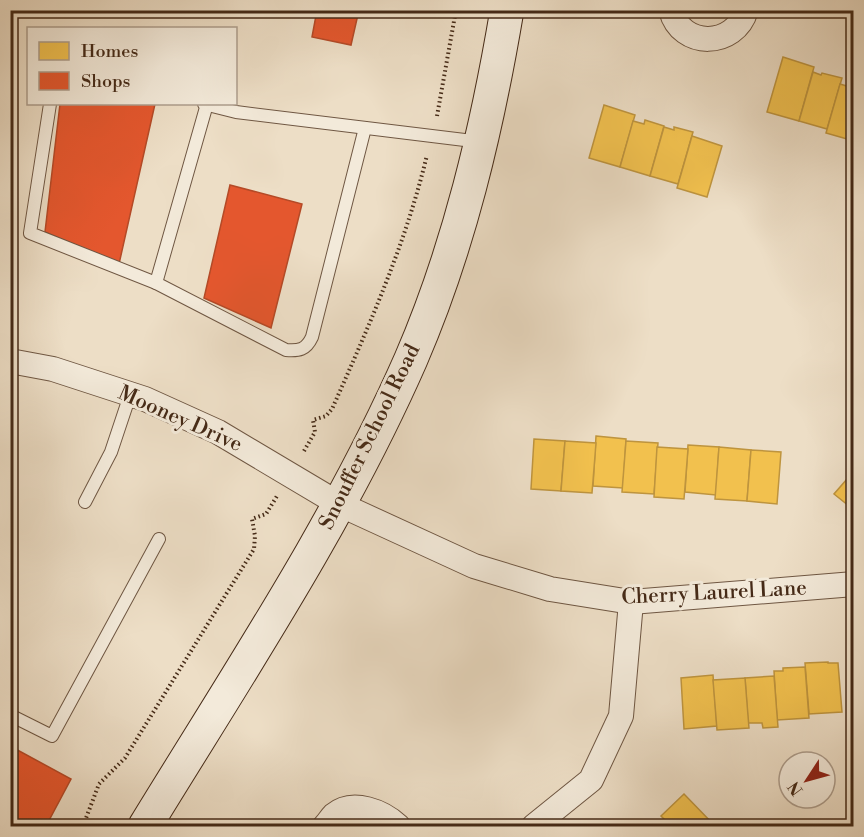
<svg xmlns="http://www.w3.org/2000/svg" width="864" height="837" font-family="'Libre Bodoni',serif">
<rect width="100%" height="100%" fill="#eddec6"/>
<filter id="stains"><feTurbulence type="fractalNoise" baseFrequency=".00333" numOctaves="4"/><feColorMatrix values="0 0 0 0 .2 0 0 0 0 .09 0 0 0 0 .02 0 0 0 .5 -.17"/></filter>
<radialGradient id="worn" r=".72"><stop offset=".6" stop-color="#630" stop-opacity="0"/><stop offset="1" stop-color="#630" stop-opacity=".3"/></radialGradient>
<g fill="#f2c14e" stroke="#be943e" stroke-width="1.5">
<path d="M783 57 814 67 799 121 767 112Z"/>
<path d="M813 72 821 75 822 73 842 78 827 129 799 121Z"/>
<path d="M840 84 850 87 851 84 854 85V141L826 133Z"/>
<path d="M604 105 635 115 620 167 589 158Z"/>
<path d="M645 120 664 126 650 176 620 167 633 121 644 124Z"/>
<path d="M664 127 674 130V127L693 132 678 184 650 176Z"/>
<path d="M692 136 722 146 707 197 677 188Z"/>
<path d="M596 436 626 439 623 488 593 486Z"/>
<path d="M534 439 565 441 561 491 531 489Z"/>
<path d="M565 441 596 443 592 493 561 491Z"/>
<path d="M626 441 658 443 654 494 622 492Z"/>
<path d="M688 445 719 447 716 495 685 492Z"/>
<path d="M657 447 688 449 684 499 654 497Z"/>
<path d="M719 447 751 450 747 501 715 499Z"/>
<path d="M751 450 781 452 777 504 747 501Z"/>
<path d="M854 471V510L834 494Z"/>
<path d="M828 662V663H838L842 712 809 714 805 663Z"/>
<path d="M805 667 809 718 777 720 774 671H783V668Z"/>
<path d="M713 675 717 726 684 729 681 678Z"/>
<path d="M774 676 778 727 763 728 762 723H748L745 678Z"/>
<path d="M745 678 749 728 717 730 713 680Z"/>
<path d="M684 794 715 826H671L661 816Z"/>
</g>
<g fill="#e4572e" stroke="#b44a27" stroke-width="1.5">
<path d="M317 10H359L351 45 312 37Z"/>
<path d="M60 104H155L119 264 45 232Z"/>
<path d="M230 185 302 204 271 328 204 298Z"/>
<path d="M10 746 71 779 46 826H10Z"/>
</g>
<g fill="none" stroke-linecap="round" stroke-linejoin="round">
<g stroke="#6f5743" stroke-width="14">
<g id="lane">
<path d="M50 104 30 233 156 283 286 350C299 351 306 350 312 337L365 128"/>
<path d="M204 104 236 112 481 142"/>
<path d="M156 283 207 104"/>
<path d="M85 502 111 452 130 395"/>
<path d="M10 715 52 736 159 539"/>
</g>
</g>
<g stroke="#6f5743" stroke-width="26">
<g id="street">
<path d="M671 10C681 49 735 48 746 10"/>
<path d="M10 361 53 369 145 399 218 432 339 504 474 566 550 589 631 602 854 584"/>
<path d="M325 826C328 823 331 818 334 815 353 799 383 812 398 826"/>
<path d="M534 826 591 780 621 716 631 602"/>
</g>
</g>
<g stroke="#452a17" stroke-width="35">
<path id="secondary" d="M145 826C238 674 339 523 411 359 459 248 487 129 507 10"/>
</g>
<g stroke="#452a17" stroke-width="4" stroke-dasharray="1.5 3" stroke-linecap="butt">
<path d="M437 116 456 10"/>
<path d="M304 451 315 432 313 420 326 416 332 409C369 326 406 243 427 155"/>
<path d="M83 826 99 784 125 758 254 549 255 536 252 519 266 514 277 496"/>
</g>
<use href="#lane" stroke="#f3eada" stroke-width="12"/>
<use href="#street" stroke="#f3eada" stroke-width="24"/>
<use href="#secondary" stroke="#f3eada" stroke-width="33"/>
</g>
<g text-anchor="middle" dominant-baseline="central" stroke-width="6" stroke-linejoin="round" paint-order="stroke">
<g font-size="21" fill="#452a17" stroke="#f3eada">
<text transform="translate(180 419) rotate(24)">Mooney Drive</text>
<text transform="translate(370 437) rotate(-64)">Snouffer School Road</text>
<text transform="translate(714 593) rotate(-3)">Cherry Laurel Lane</text>
</g>
</g>
<rect width="864" height="837" fill="none" stroke="#eddec6" stroke-width="36"/>
<rect x="12" y="12" width="840" height="813" fill="none" stroke="#452a17" stroke-width="3"/>
<rect x="18" y="18" width="828" height="801" fill="none" stroke="#452a17" stroke-width="1.5"/>
<rect x="27" y="27" width="210" height="78" fill="#f3eada" stroke="#ad9d8c" stroke-width="1.5"/>
<rect x="39" y="42" width="30" height="18" fill="#f2c14e" stroke="#ad9d8c" stroke-width="1.5"/>
<text x="81" y="57" font-size="18" fill="#452a17">Homes</text>
<rect x="39" y="72" width="30" height="18" fill="#e4572e" stroke="#ad9d8c" stroke-width="1.5"/>
<text x="81" y="87" font-size="18" fill="#452a17">Shops</text>
<g transform="translate(807 780) rotate(234)"><circle r="28" fill="#f3eada" stroke="#ad9d8c" stroke-width="1.5"/>
<path d="M0-4.5L10 22L0 15L-10 22Z" fill="#8f2418"/>
<text y="-9" font-size="16" font-weight="bold" text-anchor="middle" fill="#452a17">N</text>
</g>
<rect width="100%" height="100%" filter="url(#stains)"/>
<rect width="100%" height="100%" fill="url(#worn)"/>
</svg>
